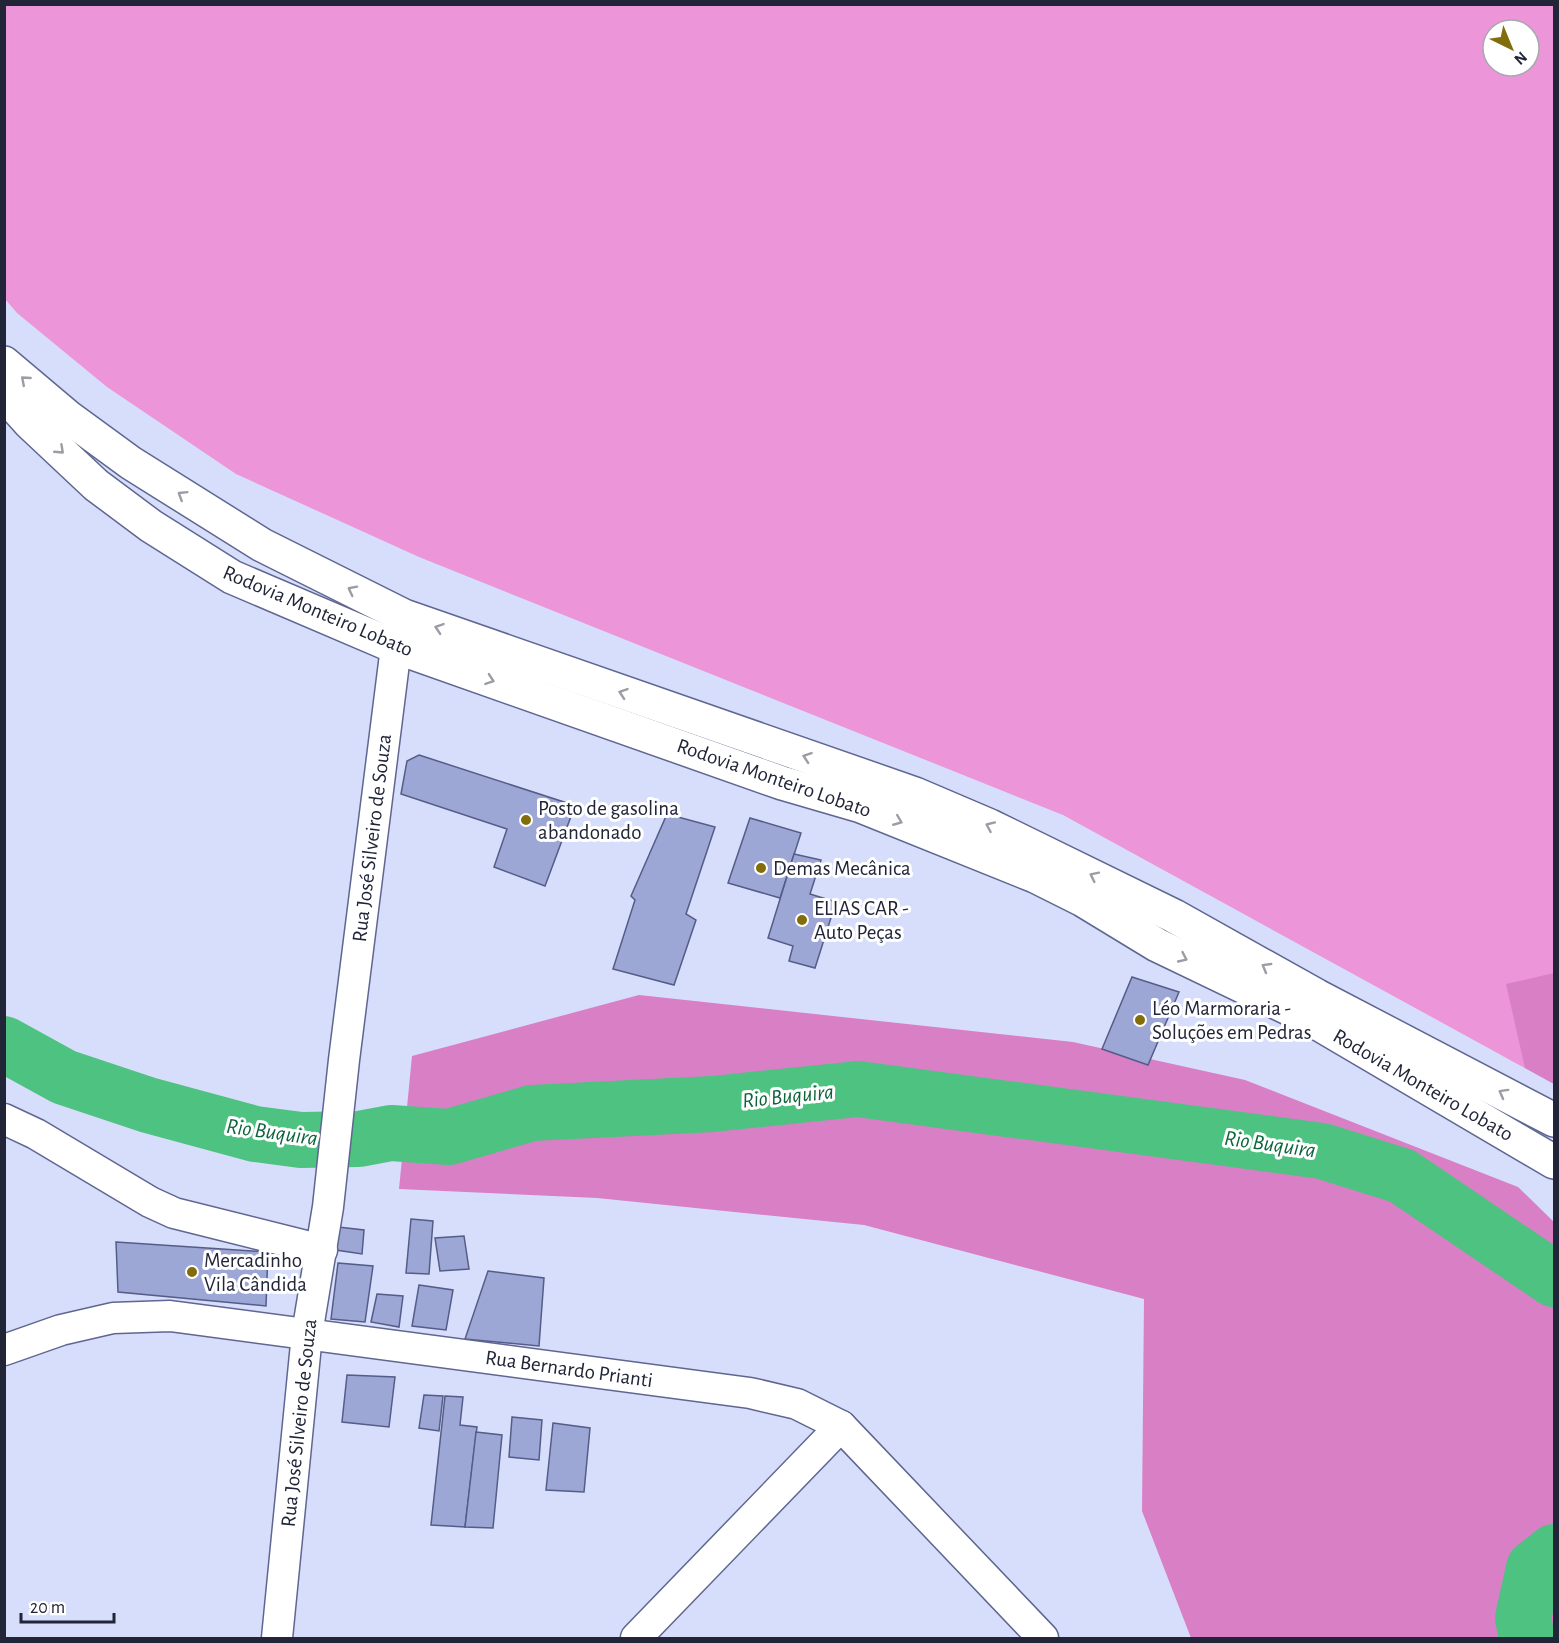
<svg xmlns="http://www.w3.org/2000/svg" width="1559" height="1643" font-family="'Alegreya Sans',sans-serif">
<rect width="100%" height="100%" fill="#d7defb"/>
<path fill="#ec95d8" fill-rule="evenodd" d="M4 5H1554V1084L1063 815 419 557 236 474 107 387 17 313 5 299ZM1493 30H1529V66H1493Z"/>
<g fill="#d97fc5">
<path d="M1554 973V1084L1525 1068 1506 984Z"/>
<path d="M639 995 1073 1042 1245 1080 1518 1187 1554 1222V1638H1191L1142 1511 1144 1299 864 1225 597 1198 399 1189 412 1056Z"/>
</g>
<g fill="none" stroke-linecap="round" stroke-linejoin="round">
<g stroke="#4dc281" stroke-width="56">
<path d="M4 1044 64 1077 148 1105 255 1134 301 1140 359 1139 391 1133 449 1137 532 1113 713 1104 858 1089 1322 1151 1402 1176 1554 1279"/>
<path d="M1527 1638 1523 1618 1534 1568 1554 1552"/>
</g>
</g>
<g fill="#9da7d6" stroke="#555c87" stroke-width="1.5">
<path d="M419 755 567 803 573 811 545 886 494 867 507 829 401 794 407 761Z"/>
<path d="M667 814 715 827 686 914 696 920 674 985 613 969 635 900 631 896Z"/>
<path d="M750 818 801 833 780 898 728 883Z"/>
<path d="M794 854 821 860 810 894 836 902 815 968 789 961 793 946 768 938Z"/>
<path d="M1132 977 1179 992 1148 1065 1102 1049Z"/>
<path d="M411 1219 433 1221 429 1274 406 1273Z"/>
<path d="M338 1227 364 1230 362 1254 336 1250Z"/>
<path d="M464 1236 469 1269 440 1271 435 1238Z"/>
<path d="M116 1242 268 1252 266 1306 118 1292Z"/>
<path d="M338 1263 373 1266 365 1322 331 1319Z"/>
<path d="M488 1271 544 1278 539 1346 465 1339Z"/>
<path d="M419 1285 453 1290 446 1330 412 1326Z"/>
<path d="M377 1294 403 1296 399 1327 371 1322Z"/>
<path d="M347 1375 395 1377 389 1427 342 1422Z"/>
<path d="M424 1395 443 1396 439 1431 419 1428Z"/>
<path d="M445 1396 463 1397 460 1425 477 1427 465 1527 431 1525Z"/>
<path d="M512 1417 542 1420 539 1460 509 1457Z"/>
<path d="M553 1423 590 1428 584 1492 546 1490Z"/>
<path d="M476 1432 502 1435 493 1528 465 1527Z"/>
</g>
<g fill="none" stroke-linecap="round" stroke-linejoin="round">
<g stroke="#5e6691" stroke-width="33">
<g id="street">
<path d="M4 1119 36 1134 150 1202 174 1213 322 1250"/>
<path d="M4 1350 61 1330 113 1318 170 1316 750 1393 797 1404 841 1426 1043 1638"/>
<path d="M277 1638 307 1334 328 1207 344 1060 396 647 402 625"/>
<path d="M636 1638 841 1426"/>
</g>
</g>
<g stroke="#5e6691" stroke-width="36">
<g id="secondary">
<path d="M4 363 68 417 131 463 262 545 404 616 915 794 990 826 1174 916 1317 996 1554 1120"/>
<path d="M4 394 30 423 96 485 151 526 232 577 396 647 782 783 861 806 1035 876 1083 900 1157 945 1309 1018 1554 1162"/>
</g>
</g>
<use href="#street" stroke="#fff" stroke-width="30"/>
<use href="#secondary" stroke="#fff" stroke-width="33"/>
</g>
<defs><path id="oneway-chevron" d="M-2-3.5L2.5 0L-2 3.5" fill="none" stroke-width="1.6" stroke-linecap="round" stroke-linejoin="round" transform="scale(1.5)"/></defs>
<g stroke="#9b9da5">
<use href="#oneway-chevron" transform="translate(25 380) rotate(-139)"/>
<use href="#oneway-chevron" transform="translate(60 450) rotate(43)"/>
<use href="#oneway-chevron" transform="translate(182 495) rotate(-148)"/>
<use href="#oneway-chevron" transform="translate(352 590) rotate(-153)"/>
<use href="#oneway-chevron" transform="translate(439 628) rotate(-161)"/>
<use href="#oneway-chevron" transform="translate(490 680) rotate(19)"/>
<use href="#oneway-chevron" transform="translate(623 693) rotate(-161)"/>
<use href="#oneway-chevron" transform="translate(807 757) rotate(-161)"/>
<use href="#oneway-chevron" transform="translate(898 821) rotate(22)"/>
<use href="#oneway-chevron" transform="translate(990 826) rotate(-156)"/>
<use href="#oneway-chevron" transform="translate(1094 876) rotate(-154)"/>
<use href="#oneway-chevron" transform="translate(1183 958) rotate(25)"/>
<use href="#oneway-chevron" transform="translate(1266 967) rotate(-150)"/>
<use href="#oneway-chevron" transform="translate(1503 1093) rotate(-151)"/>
</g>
<g fill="#816d0a" stroke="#fff" stroke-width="2">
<circle cx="526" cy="820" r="6"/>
<circle cx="761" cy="868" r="6"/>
<circle cx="802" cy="920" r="6"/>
<circle cx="1140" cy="1020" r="6"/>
<circle cx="192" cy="1272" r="6"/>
</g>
<g text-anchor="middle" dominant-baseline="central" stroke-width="6" stroke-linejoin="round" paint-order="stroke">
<g font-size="21" fill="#212537" stroke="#fff">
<text transform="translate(318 611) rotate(23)">Rodovia Monteiro Lobato</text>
<text transform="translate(774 778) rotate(19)">Rodovia Monteiro Lobato</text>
<text transform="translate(372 838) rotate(-83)">Rua José Silveiro de Souza</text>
<text transform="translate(1423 1085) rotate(30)">Rodovia Monteiro Lobato</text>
<text transform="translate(569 1369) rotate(8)">Rua Bernardo Prianti</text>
<text transform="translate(299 1423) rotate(-84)">Rua José Silveiro de Souza</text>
</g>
<g font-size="21" fill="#212537" stroke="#fff" text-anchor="start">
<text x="538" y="808">Posto de gasolina<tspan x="538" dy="24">abandonado</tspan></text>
<text x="773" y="868">Demas Mecânica</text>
<text x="814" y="908">ELIAS CAR -<tspan x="814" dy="24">Auto Peças</tspan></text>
<text x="1152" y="1008">Léo Marmoraria -<tspan x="1152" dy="24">Soluções em Pedras</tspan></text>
<text x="204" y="1260">Mercadinho<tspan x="204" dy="24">Vila Cândida</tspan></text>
</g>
<g font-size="22" font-style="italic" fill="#0c643a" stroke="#fff">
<text transform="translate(788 1096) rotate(-6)">Rio Buquira</text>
<text transform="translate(272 1132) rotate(8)">Rio Buquira</text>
<text transform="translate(1270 1144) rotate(8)">Rio Buquira</text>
</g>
</g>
<rect width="1559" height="1643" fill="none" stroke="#212537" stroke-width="12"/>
<g transform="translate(1511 48) rotate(137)"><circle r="28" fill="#ffffff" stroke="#a6a8af" stroke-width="1.5"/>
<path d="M0-4.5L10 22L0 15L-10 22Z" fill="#816d0a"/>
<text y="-9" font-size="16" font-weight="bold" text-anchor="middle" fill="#212537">N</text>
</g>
<path d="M21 1613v9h93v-9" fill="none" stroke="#212537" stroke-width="3"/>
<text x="30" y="1613" font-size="18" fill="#212537" stroke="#ffffff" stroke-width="4.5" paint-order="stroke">20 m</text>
</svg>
